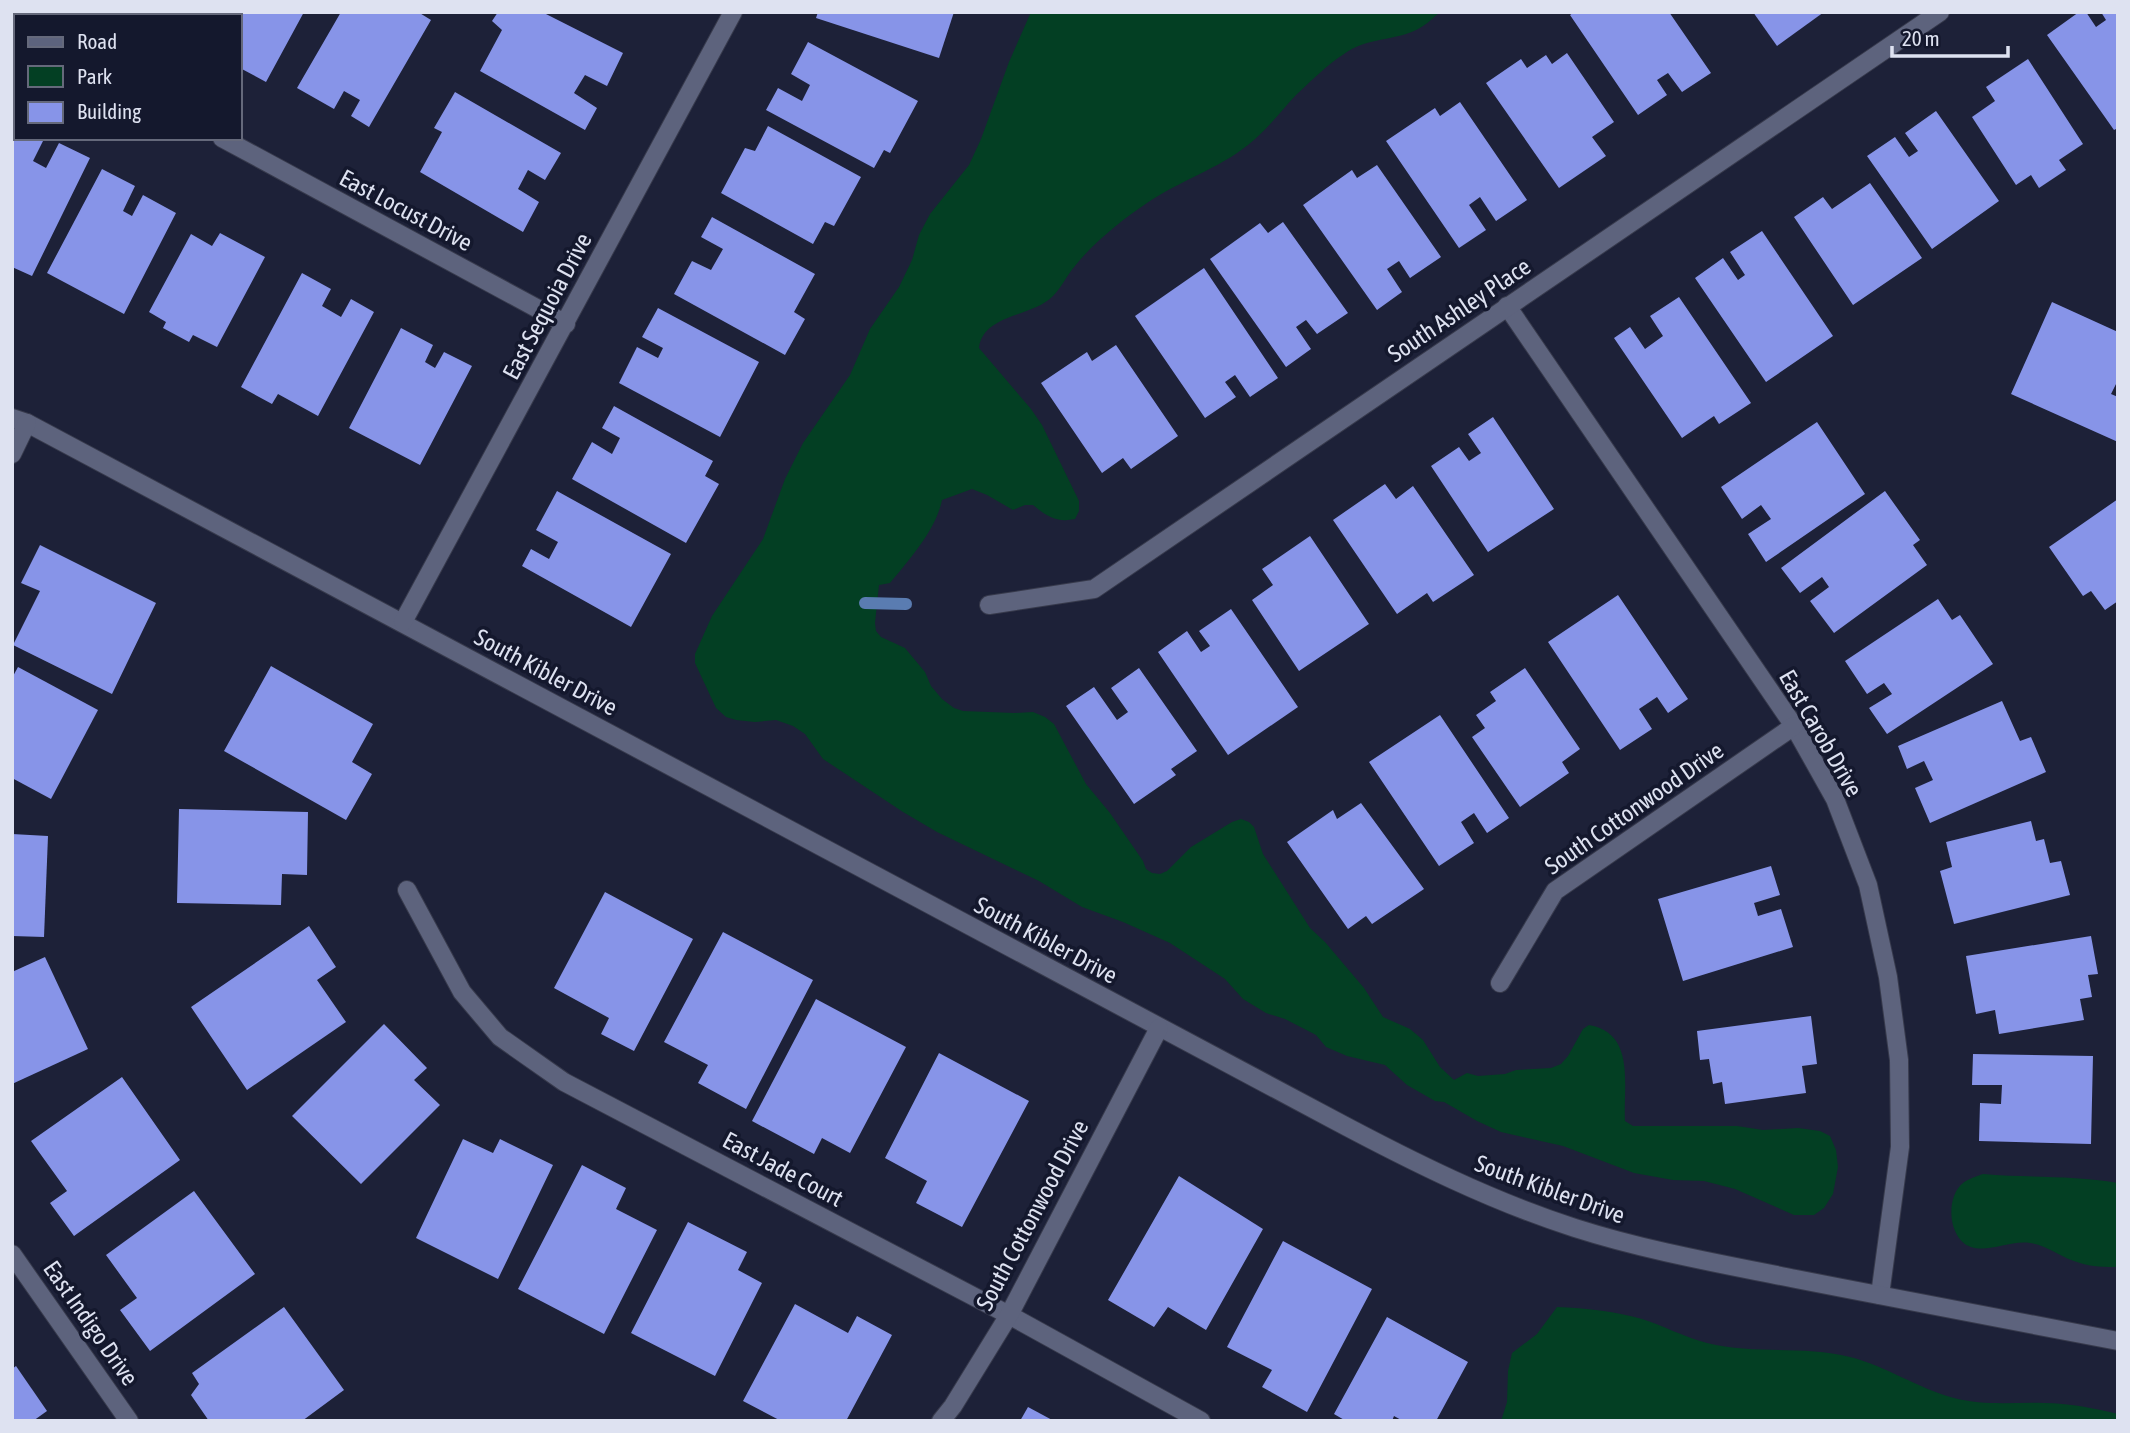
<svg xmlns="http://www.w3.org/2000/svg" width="2130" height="1433" font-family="'Asap Condensed',sans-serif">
<rect width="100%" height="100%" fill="#1d2138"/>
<g fill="#033f23">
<path d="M1031 12H1440C1432 19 1424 27 1414 31 1391 41 1366 38 1344 54 1327 65 1311 81 1296 95 1280 112 1267 130 1248 145 1218 169 1179 181 1147 203 1123 219 1093 243 1075 266 1067 275 1062 287 1053 296 1033 317 983 314 979 348L1031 409 1042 425 1079 501V511L1075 519C1057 523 1046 516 1033 505H1025L1013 510 987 495 972 489 942 500C936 530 909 560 890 583L879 585 875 623 876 631 881 637 905 648 925 672 931 686 942 699 954 708 963 711 1014 713 1033 712 1045 717 1054 724 1086 784 1110 813 1143 861 1146 869 1152 873 1160 874 1167 871 1191 847 1232 822 1241 819 1249 822 1254 827 1263 854 1310 928 1325 942 1364 988 1383 1017 1410 1029 1423 1040 1440 1067 1454 1080 1467 1073 1478 1076 1505 1074 1516 1070 1551 1068 1561 1064 1568 1056 1583 1029 1589 1025C1636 1033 1623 1086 1625 1121L1633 1126H1737L1763 1130 1798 1128 1820 1131 1830 1136 1836 1150 1838 1167 1833 1194 1824 1208 1814 1215H1794L1735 1189 1704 1181 1673 1180 1634 1173 1563 1146 1501 1132 1477 1121 1444 1102 1435 1101 1407 1085 1385 1065 1347 1056 1326 1047 1316 1035 1285 1019 1266 1013 1243 999 1225 979 1170 943 1123 922 1082 907 1039 881 937 832 903 812 823 759 805 734 793 726 776 720 755 722 736 720 726 717 716 708 695 663V654L712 616 763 539 785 479 803 443 850 375 870 329 899 287 912 260 919 235 930 214 969 165 981 139 1009 62Z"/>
<path d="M1983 1174C2028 1178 2073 1175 2118 1183V1267C2106 1267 2091 1267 2080 1263 2063 1259 2047 1245 2030 1243 2010 1240 1989 1253 1971 1247 1948 1239 1945 1197 1963 1183 1968 1179 1977 1176 1983 1174Z"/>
<path d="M1557 1307C1586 1308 1614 1311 1642 1319 1664 1326 1684 1337 1707 1343 1754 1355 1803 1345 1850 1357 1886 1366 1917 1388 1954 1398 1984 1406 2014 1402 2044 1403 2069 1403 2093 1408 2118 1414V1421H1501L1507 1402 1508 1371 1512 1353 1537 1334Z"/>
</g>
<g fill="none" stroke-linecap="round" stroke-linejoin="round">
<path stroke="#5a7cb1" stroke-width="12" d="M865 603 906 604"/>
</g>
<g fill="#8794e8">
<path d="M155 12H191L189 16H161Z"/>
<path d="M209 12H304L266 82 240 68V16H207Z"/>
<path d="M341 12H418L431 20 369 127 351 116 360 100 344 91 334 109 297 88Z"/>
<path d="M498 12H542L623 53 607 86 585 75 574 93 597 108 585 130 480 71 502 30 492 21Z"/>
<path d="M818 12H954L939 58 816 18Z"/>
<path d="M1574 12H1669L1711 73 1682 92 1668 73 1657 80 1667 95 1638 115 1570 15Z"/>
<path d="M1753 12H1824L1777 46Z"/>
<path d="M2079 12H2086L2096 27 2106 20 2101 12H2118V128L2114 130 2047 35Z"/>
<path d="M808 42 918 101 890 153 884 150 874 168 766 110 778 88 802 101 810 85 791 74Z"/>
<path d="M1567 53 1614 122 1592 137 1606 156 1559 188 1486 83 1521 59 1527 68 1546 55 1552 64Z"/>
<path d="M2028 59 2083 144 2059 160 2066 170 2039 188 2031 175 2016 185 1972 117 1995 101 1986 87Z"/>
<path d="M455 92 561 153 545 180 528 170 518 189 539 202 523 232 420 172 442 132 434 128Z"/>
<path d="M1460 102 1527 200 1496 221 1480 197 1469 205 1486 230 1459 248 1386 141 1435 108 1440 116Z"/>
<path d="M1936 111 1999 201 1932 249 1867 156 1895 137 1909 157 1918 151 1905 133Z"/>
<path d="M12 126 16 127V138H38L43 141 33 161 46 168 59 143 90 158 32 276 12 267Z"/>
<path d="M768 126 861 177 834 226 825 222 813 244 721 193 745 148 755 151Z"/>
<path d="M1377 165 1441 257 1410 278 1399 261 1387 269 1402 292 1377 310 1303 205 1352 170 1357 178Z"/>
<path d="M102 169 135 186 123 211 132 216 143 195 176 213 124 314 47 273Z"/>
<path d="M1870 183 1922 258 1853 305 1794 217 1823 197 1832 209Z"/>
<path d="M712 217 815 274 794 312 805 319 785 355 674 294 692 261 711 270 723 249 701 237Z"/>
<path d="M1283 222 1348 313 1317 334 1306 320 1296 327 1311 349 1286 367 1210 259 1260 223 1268 233Z"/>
<path d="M1762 231 1833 336 1766 382 1695 278 1723 258 1738 280 1745 275 1730 252Z"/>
<path d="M220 233 265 257 217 347 193 335 189 342 163 328 166 322 149 312 191 234 212 246Z"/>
<path d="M1204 268 1278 378 1250 397 1235 375 1225 382 1236 397 1205 418 1135 316Z"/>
<path d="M302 273 331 289 322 306 341 317 351 299 374 312 318 416 278 394 272 404 241 387Z"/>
<path d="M1679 297 1751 403 1719 424 1714 416 1682 438 1614 338 1630 327 1645 349 1663 336 1650 316Z"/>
<path d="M2052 302 2118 332V380L2111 394 2118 397V442L2011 394Z"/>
<path d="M658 308 759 362 720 437 619 383 637 347 658 358 663 348 642 337Z"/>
<path d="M401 328 433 345 425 362 435 368 444 352 472 366 420 465 349 428Z"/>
<path d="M1116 345 1178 436 1131 469 1123 458 1102 473 1041 383 1087 352 1092 361Z"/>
<path d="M614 406 713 461 705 476 719 484 686 543 572 479 592 442 612 454 620 438 602 428Z"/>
<path d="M1493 417 1554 509 1488 552 1431 466 1459 447 1469 461 1481 453 1468 434Z"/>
<path d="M1817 422 1865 494 1766 562 1748 534 1771 519 1761 505 1742 519 1721 487Z"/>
<path d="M1385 484 1396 499 1413 486 1474 575 1433 602 1427 593 1397 614 1333 520Z"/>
<path d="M557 491 671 554 631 627 522 566 531 549 549 559 558 542 536 530Z"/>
<path d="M1885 491 1920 540 1913 545 1927 565 1834 633 1810 601 1829 587 1822 577 1800 593 1781 568Z"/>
<path d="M2118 499V601L2105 610 2091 591 2083 596 2049 547Z"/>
<path d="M1310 536 1369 624 1299 671 1252 600 1273 585 1262 569Z"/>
<path d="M40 545 156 603 112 694 13 645 40 591 21 583Z"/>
<path d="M1618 595 1688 699 1668 713 1657 697 1639 709 1652 729 1620 750 1548 642Z"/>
<path d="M1938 599 1952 620 1960 615 1993 664 1887 734 1869 708 1892 694 1884 683 1867 694 1845 661Z"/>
<path d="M1231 609 1298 707 1228 755 1158 652 1187 631 1201 652 1210 646 1199 631Z"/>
<path d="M271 666 373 724 352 762 372 774 346 820 224 751Z"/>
<path d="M18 667 98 710 51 799 12 778V678Z"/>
<path d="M1139 668 1197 751 1171 769 1176 775 1134 804 1066 706 1094 687 1117 720 1128 712 1111 688Z"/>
<path d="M1525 668 1580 749 1562 762 1569 773 1520 807 1472 737 1485 728 1476 715 1496 701 1490 692Z"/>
<path d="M2002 701 2020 741 2031 737 2046 772 1930 823 1915 788 1933 780 1924 761 1907 769 1898 746Z"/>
<path d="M1440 715 1509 818 1487 833 1474 813 1461 822 1474 843 1439 866 1369 762Z"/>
<path d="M1361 803 1424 889 1372 924 1366 916 1348 929 1287 842 1333 810 1337 819Z"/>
<path d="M179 809 308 812 307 875 282 874 281 905 177 903Z"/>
<path d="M2031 821 2036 841 2044 839 2050 863 2061 861 2070 895 1954 924 1940 871 1952 867 1946 842Z"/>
<path d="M12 834 48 836 44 937 12 936Z"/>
<path d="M1771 866 1780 895 1754 903 1758 916 1781 909 1793 947 1683 981 1658 899Z"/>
<path d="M605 892 693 939 634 1051 601 1034 609 1018 554 988Z"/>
<path d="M309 926 336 967 317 980 346 1022 247 1090 191 1007Z"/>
<path d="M723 932 813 980 746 1109 698 1083 708 1065 664 1042Z"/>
<path d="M2091 936 2098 974 2088 975 2092 997 2080 999 2084 1020 1999 1034 1995 1010 1976 1014 1966 956Z"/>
<path d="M45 957 88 1049 12 1084V972Z"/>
<path d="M816 999 906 1047 850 1153 822 1138 814 1154 752 1121Z"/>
<path d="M1811 1016 1817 1064 1802 1066 1806 1093 1725 1104 1722 1082 1713 1084 1709 1059 1700 1060 1697 1031Z"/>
<path d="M384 1024 427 1068 414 1080 440 1105 361 1184 292 1116Z"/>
<path d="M939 1053 1029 1101 962 1227 916 1203 927 1181 885 1158Z"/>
<path d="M1973 1054 2093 1056 2091 1144 1979 1141 1980 1103 2001 1104 2002 1085H1972Z"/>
<path d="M122 1077 180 1160 74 1236 50 1203 67 1191 31 1141Z"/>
<path d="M463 1139 493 1153 500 1139 553 1165 498 1279 416 1238Z"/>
<path d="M582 1165 626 1188 616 1209 657 1230 604 1334 518 1289Z"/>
<path d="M1179 1176 1263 1229 1206 1330 1168 1307 1154 1327 1108 1300Z"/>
<path d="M194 1191 255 1274 150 1351 120 1310 137 1298 106 1255Z"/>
<path d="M688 1222 747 1252 738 1270 762 1283 715 1376 631 1333Z"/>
<path d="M1283 1241 1372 1289 1307 1412 1262 1387 1272 1370 1227 1347Z"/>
<path d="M795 1304 848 1333 857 1316 892 1335 846 1421H781L743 1401Z"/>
<path d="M284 1307 344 1390 302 1421H209L191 1395 199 1384 192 1373Z"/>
<path d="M1387 1317 1468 1362 1436 1421H1403L1394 1416 1392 1421H1346L1334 1414Z"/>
<path d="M16 1366 47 1411 33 1421H12V1369Z"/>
<path d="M1028 1407 1054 1421H1020Z"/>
</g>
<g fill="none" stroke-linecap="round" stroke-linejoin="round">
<g stroke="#373a4c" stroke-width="20">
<g id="minor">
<path d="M12 31 16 32"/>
<path d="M222 138 566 324"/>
<path d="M1507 306 1794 726 1835 799 1868 885 1888 977 1899 1060 1900 1147 1880 1295"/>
<path d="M12 418 27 423 1334 1120C1411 1161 1491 1201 1575 1228 1647 1251 1722 1264 1796 1279 1903 1300 2010 1320 2118 1341"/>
<path d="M12 454 27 423"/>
<path d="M989 605 1094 589 1940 12"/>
<path d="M403 622 733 12"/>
<path d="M407 890 462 992 500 1037 564 1082 1009 1315 1201 1421"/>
<path d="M1500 983 1555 891 1794 726"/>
<path d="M12 1254 129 1421"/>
<path d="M941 1421 953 1406 1009 1315 1159 1028"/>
</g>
</g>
<use href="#minor" stroke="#5d637d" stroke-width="18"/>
</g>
<g text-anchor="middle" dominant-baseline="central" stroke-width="7" stroke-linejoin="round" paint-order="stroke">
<g font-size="24" fill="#dee2f1" stroke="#14182d">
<text transform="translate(406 210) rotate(28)">East Locust Drive</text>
<text transform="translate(547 306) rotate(-62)">East Sequoia Drive</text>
<text transform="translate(1459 310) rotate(-34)">South Ashley Place</text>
<text transform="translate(546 672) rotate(28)">South Kibler Drive</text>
<text transform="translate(1821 733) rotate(60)">East Carob Drive</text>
<text transform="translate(1634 808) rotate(-35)">South Cottonwood Drive</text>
<text transform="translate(1046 940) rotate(28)">South Kibler Drive</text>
<text transform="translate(783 1169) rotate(28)">East Jade Court</text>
<text transform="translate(1550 1189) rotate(20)">South Kibler Drive</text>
<text transform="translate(1032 1215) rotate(-62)">South Cottonwood Drive</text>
<text transform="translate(91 1323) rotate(55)">East Indigo Drive</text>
</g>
</g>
<rect width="2130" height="1433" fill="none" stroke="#dee2f1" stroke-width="28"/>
<rect x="14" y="14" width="228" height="126" fill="#14182d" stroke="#65697b" stroke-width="2"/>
<rect x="28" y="37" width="35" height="10" fill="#5d637d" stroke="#65697b" stroke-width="2"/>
<text x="77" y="49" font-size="21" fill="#dee2f1">Road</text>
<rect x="28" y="66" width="35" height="21" fill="#033f23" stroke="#65697b" stroke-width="2"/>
<text x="77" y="84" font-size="21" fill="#dee2f1">Park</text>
<rect x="28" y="102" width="35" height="21" fill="#8794e8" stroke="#65697b" stroke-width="2"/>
<text x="77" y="119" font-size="21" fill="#dee2f1">Building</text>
<path d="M1892 46v10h116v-10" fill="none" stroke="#dee2f1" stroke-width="3.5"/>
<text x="1902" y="46" font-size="21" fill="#dee2f1" stroke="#14182d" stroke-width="5" paint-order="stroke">20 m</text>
</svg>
